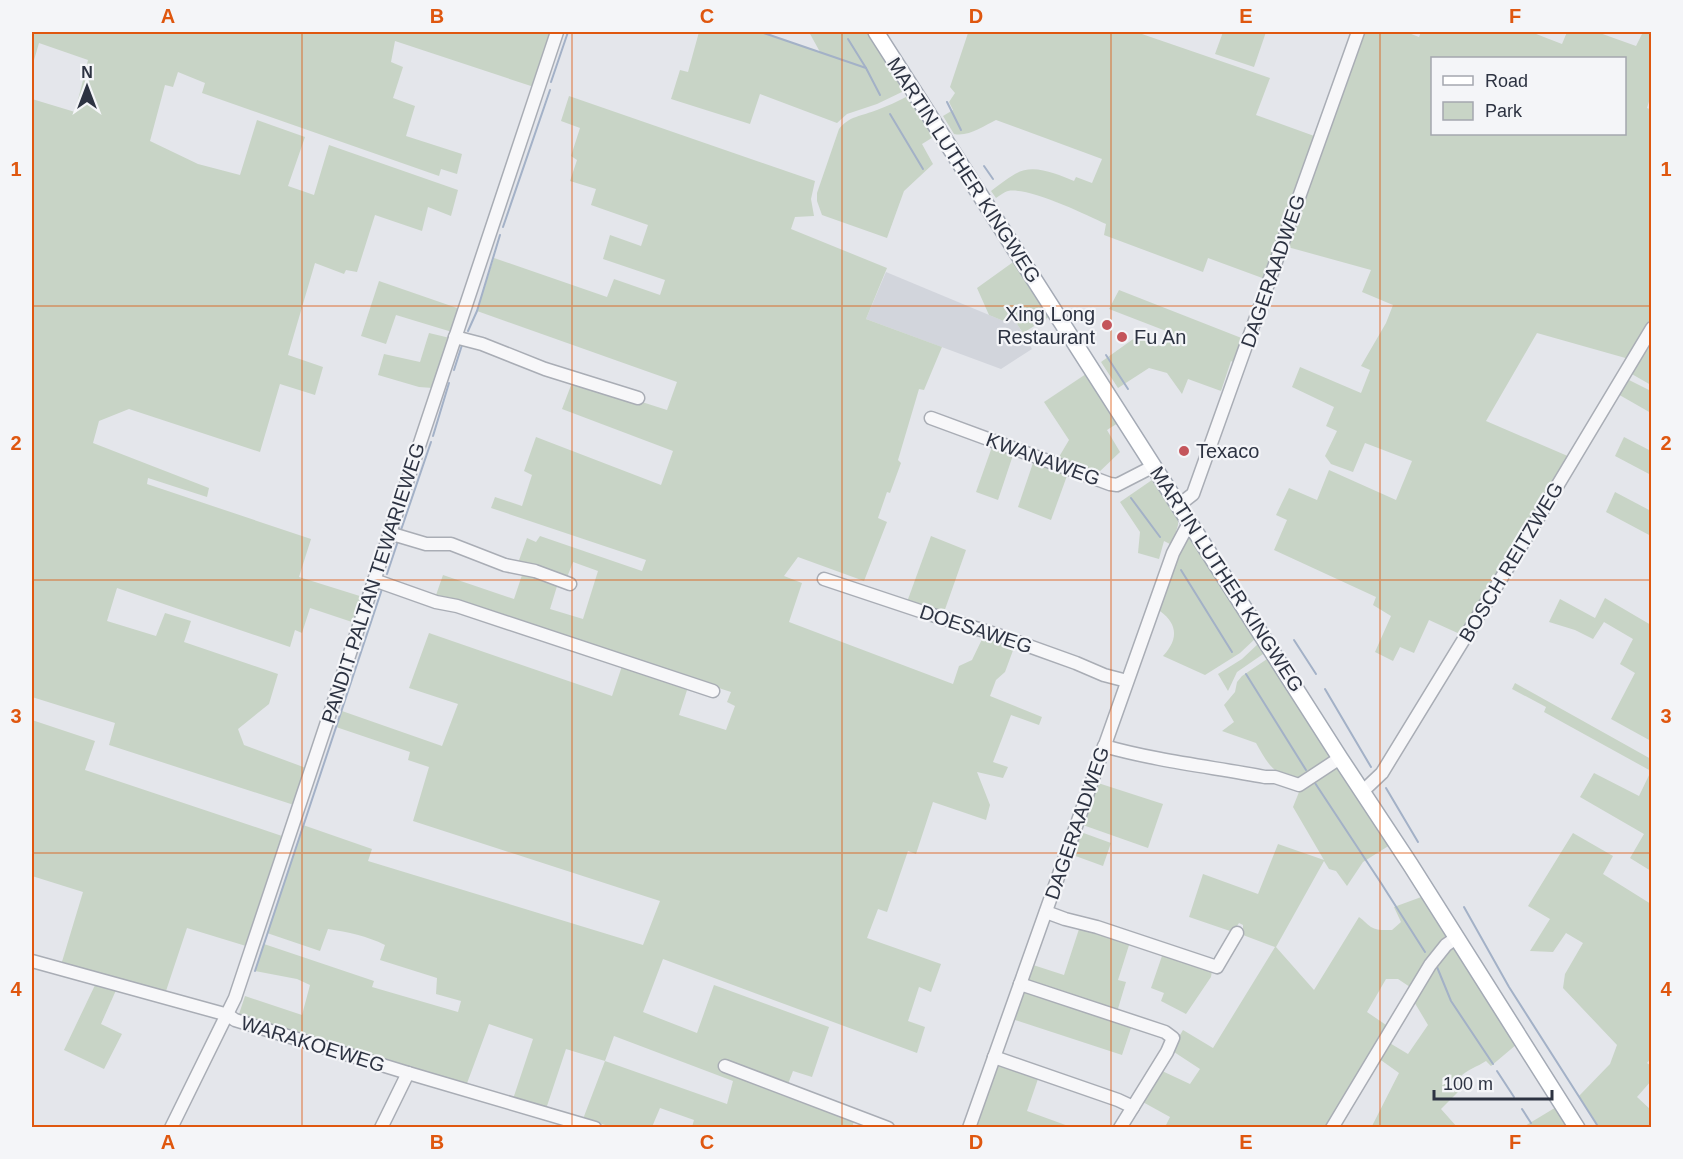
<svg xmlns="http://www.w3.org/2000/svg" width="1683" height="1159" font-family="Helvetica,sans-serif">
<rect width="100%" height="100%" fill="#e4e6eb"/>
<path fill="#d2d5dc" d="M886 272 1006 322 1013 317 1032 349 1001 369 866 319Z"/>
<g fill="#c8d4c6" fill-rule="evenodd">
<path d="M32 32H551L534 87 395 41 391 62 403 67 393 98 415 106 406 136 462 154 457 174 441 169 439 176 202 93 205 83 178 72 173 87 165 85 150 141 198 164 240 175 257 120 305 137 288 186 314 195 329 145 458 190 451 216 428 207 422 231 375 215 357 272 346 270 344 274 315 263 288 355 323 367 315 395 280 384 260 452 129 409 99 421 93 443 209 488 207 497 148 478 147 484 311 539 299 577 363 597 355 623 310 608 302 633 295 630 290 647 117 588 107 621 156 636 165 613 191 621 184 642 278 674 269 704 238 729 244 745 306 768 294 805 109 745 115 723 32 697V99L75 112 88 60 39 43 32 67Z"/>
<path d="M699 32 712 34 713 32H761L820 52 809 32H870L906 90 877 104 847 114 837 123 760 94 750 124 671 99 680 70 688 72Z"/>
<path d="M964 32H1139V33L1270 78 1256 115 1317 137 1265 279 1208 258 1203 272 1104 235 1106 224C1084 214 1030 187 1008 191 1004 192 999 196 996 198L991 191C999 185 1006 179 1015 174 1033 163 1056 174 1074 181L1076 177 1092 183 1102 159 996 120C983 126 969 137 954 134L943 116 953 110 949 102 955 93 950 87 968 33Z"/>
<path d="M1223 32H1266L1254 67 1215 54Z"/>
<path d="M1360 32H1406L1419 37 1421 32H1531L1562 44 1567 32H1597L1636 46 1643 32H1651V95L1647 108 1652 110 1651 320 1629 359 1537 333 1486 421 1570 457 1462 635 1429 620 1414 653 1400 647 1393 661 1375 652 1391 616 1373 605 1376 597 1274 550 1287 520 1276 515 1289 488 1317 500 1329 470 1396 500 1412 461 1365 443 1353 472 1331 464 1325 456 1337 431 1326 426 1334 407 1292 387 1300 367 1361 393 1370 370 1361 366 1386 323 1393 305 1362 292 1371 270 1284 246ZM1432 58H1624V134H1432Z"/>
<path d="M569 96 815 181 811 199 814 216 795 217 791 229 887 268 866 319 942 347 924 390 919 389 898 460 901 463 890 493 887 492 878 518 887 522 864 581 798 557 784 576 802 583 789 622 953 684 959 666 972 660 984 635 1015 645 1005 672 996 680 990 696 1042 717 1039 725 1011 715 993 762 1008 767 1003 778 977 772 990 805 986 820 933 802 916 854 908 851 887 912 878 909 867 938 941 964 931 992 919 987 908 1021 925 1027 917 1053 663 959 643 1012 697 1033 714 985 829 1027 812 1077 793 1071 788 1084 789 1097 854 1121 852 1128 692 1127 694 1120 660 1108 652 1127H613L583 1119 605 1061 566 1049 546 1109 513 1099 533 1039 489 1024 466 1086 243 1019 239 1014 245 996 302 1015 310 985 297 979 255 971 264 944 374 981 372 987 458 1012 461 1001 436 994 437 978 380 960 385 945C367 936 348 932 328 929L320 951 267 933 303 825 372 849 368 861 643 945 660 901 413 821 429 767 408 760 410 752 336 727 342 711 442 746 458 704 409 688 429 633 612 696 622 666 688 687 679 715 726 730 735 706 727 702 731 692 457 603 435 598 443 575 514 599 523 572 558 583 550 609 583 619 598 571 573 562 566 580 518 563 527 538 536 542 540 536 642 571 646 560 491 508 495 497 522 506 532 475 524 471 536 437 661 485 673 451 562 409 573 380 667 410 677 382 477 311 494 258 607 297 614 279 660 295 665 280 603 259 610 235 641 246 648 225 591 205 596 189 570 181 577 160 571 156 580 128 561 121ZM614 1036 733 1081 727 1104 605 1061Z"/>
<path d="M908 96 935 136 922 144 933 164 904 191 887 238 822 215 817 201V193L839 129C849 116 862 116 877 110 888 106 898 101 908 96Z"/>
<path d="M1016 260 1052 315 1023 333 1013 318 1006 322 989 315 977 288Z"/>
<path d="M379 281 460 309 452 332 396 315 386 344 361 336Z"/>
<path d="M1119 290 1244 339 1235 363 1231 361 1221 391 1188 379 1182 394 1167 373 1149 368 1118 388 1101 362 1136 337 1160 346 1166 331 1109 309Z"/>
<path d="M429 333 450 338 433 388 419 387 378 375 384 354 420 362Z"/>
<path d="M1651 335V385L1630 373Z"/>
<path d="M1089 372 1118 423 1107 430 1120 452 1096 475 1056 462 1069 440 1044 402Z"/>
<path d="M1625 378 1651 391V413L1616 393Z"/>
<path d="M1624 437 1651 451V475L1615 456Z"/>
<path d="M993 444 1014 452 998 500 976 492Z"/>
<path d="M1034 460 1068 473 1051 520 1018 507Z"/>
<path d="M1152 480 1178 519V525L1172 545 1164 541 1159 559 1138 553 1140 532 1120 502Z"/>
<path d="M1615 492 1651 511V536L1606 512Z"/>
<path d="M1193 535 1257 637 1240 653 1205 675 1163 656C1180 638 1177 622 1157 609 1163 591 1174 540 1193 535Z"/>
<path d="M931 536 966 550 943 615 907 602Z"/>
<path d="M1605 598 1651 625V741L1611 719 1635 673 1620 664 1633 639 1604 622 1593 639 1575 630 1549 622 1560 599 1595 618Z"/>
<path d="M1259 643 1266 652 1237 672 1228 691 1218 674 1242 659Z"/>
<path d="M1270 657 1335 758 1295 782C1273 773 1267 763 1256 743L1222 731 1234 722 1224 705 1235 692 1237 682 1242 676Z"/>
<path d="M1515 683 1651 759V771L1544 712 1546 707 1512 689Z"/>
<path d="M32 720 95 741 85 770 282 836 246 946 187 928 165 994 61 965 83 892 32 876Z"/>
<path d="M1339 763 1390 845 1363 862 1347 886 1336 871 1329 869 1324 861 1276 947 1314 990 1359 917C1364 920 1366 924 1371 927 1377 931 1385 930 1392 930L1401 922 1394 907 1424 896 1451 939 1413 989 1398 979H1386L1367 1012 1389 1027 1328 1127H1165L1170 1117 1141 1101 1160 1070 1190 1084 1200 1069 1171 1050 1183 1030 1213 1048 1275 947 1243 935V925L1239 923 1233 932 1189 917 1203 874 1258 894 1278 844 1324 860 1293 807 1301 787Z"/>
<path d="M1651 771H1652L1651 871 1630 858 1644 834 1580 797 1594 773 1639 796Z"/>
<path d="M1095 782 1163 804 1148 848 1080 824Z"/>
<path d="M1078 831 1111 843 1103 866 1070 854Z"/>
<path d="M1573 833 1613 856 1603 874 1651 904 1652 1057 1647 1063 1651 1066V1081L1637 1097 1651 1110V1127H1599L1579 1096 1610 1064 1617 1045 1563 988 1565 974 1583 943 1566 933 1553 952 1530 951 1550 919 1528 906Z"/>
<path d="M1080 926 1130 942 1118 980 1126 982 1117 1012 1024 981 1030 964 1064 975Z"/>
<path d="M1454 945 1517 1044 1491 1066 1486 1061C1477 1067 1468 1069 1460 1077L1466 1084 1441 1109 1457 1127 1371 1128 1399 1073 1378 1058 1388 1042 1408 1054 1428 1025 1413 1000 1447 949Z"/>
<path d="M1163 953 1212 971 1211 977 1186 1014 1161 1001 1164 993 1151 988Z"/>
<path d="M96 983 117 988 101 1024 122 1034 104 1069 64 1050Z"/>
<path d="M1021 987 1132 1025 1122 1055 1012 1019Z"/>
<path d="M996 1062 1039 1076 1027 1111 1071 1127 972 1128Z"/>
<path d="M1558 1106 1571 1127 1524 1128 1523 1127Z"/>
</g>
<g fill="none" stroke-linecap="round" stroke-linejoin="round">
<g stroke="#a3b1c7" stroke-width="2">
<path d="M761 32 866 68"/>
<path d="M848 39 866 68 880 95"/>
<path d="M551 82 568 32"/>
<path d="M947 102 961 130"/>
<path d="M890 114 923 169"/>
<path d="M984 166 993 179"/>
<path d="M503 227 550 90"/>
<path d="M468 331 477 311 500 235"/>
<path d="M1106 355 1128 389"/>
<path d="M454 370 462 345"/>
<path d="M433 436 449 383"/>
<path d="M1131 498 1160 537"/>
<path d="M401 530 431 442"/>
<path d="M1181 570 1232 652"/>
<path d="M387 574 398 541"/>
<path d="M1294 640 1316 674"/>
<path d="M1246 674 1306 770"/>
<path d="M1325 689 1371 767"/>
<path d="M1315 783 1381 883 1425 952"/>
<path d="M1386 788 1418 842"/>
<path d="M1464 907 1509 987 1599 1128"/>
<path d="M1437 967 1451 1001 1493 1064"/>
<path d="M255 971 382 589"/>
<path d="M1497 1071 1514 1097"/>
<path d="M1522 1109 1531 1123"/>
</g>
<g stroke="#a9adb5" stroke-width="15">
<g id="minor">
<path d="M455 337 482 344 545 369 638 398"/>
<path d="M931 418 1110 484 1117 485 1154 466"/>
<path d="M1179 505 1193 494 1358 32"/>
<path d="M389 533 426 544H451L505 565 535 571 570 584"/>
<path d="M824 579 926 613 998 635 1076 663 1104 675 1127 681"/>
<path d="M374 580 436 602 457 606 713 691"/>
<path d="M1104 746C1157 761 1212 767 1265 777H1275L1299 785 1340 758"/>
<path d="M1363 791 1382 773 1532 528 1652 328"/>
<path d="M1046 912 1065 919 1097 927 1217 967 1237 933"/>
<path d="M32 961 228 1015 235 1020 408 1073 595 1128"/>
<path d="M1020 984 1165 1032 1173 1038 1167 1052 1120 1128"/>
<path d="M994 1057 1118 1100 1133 1107"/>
<path d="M725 1066 888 1128"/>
<path d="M171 1128 235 998 557 32"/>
<path d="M381 1128 408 1073"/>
<path d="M969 1128 1173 553 1190 521"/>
<path d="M1332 1128 1430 965 1446 945 1456 938"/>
</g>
</g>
<g stroke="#a4aab5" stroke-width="18">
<path id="major" d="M876 32 1340 758 1410 864 1577 1128"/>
</g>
<use href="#minor" stroke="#f7f7f9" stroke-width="12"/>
<use href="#major" stroke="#fff" stroke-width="15"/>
</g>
<path fill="none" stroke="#df570f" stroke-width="1.5" stroke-opacity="0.55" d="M302 32V1128M572 32V1128M842 32V1128M1111 32V1128M1380 32V1128M32 306H1652M32 580H1652M32 853H1652"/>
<g fill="#c4555b" stroke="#f4f5f8" stroke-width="2">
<circle cx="1107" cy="325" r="6"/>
<circle cx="1122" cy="337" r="6"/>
<circle cx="1184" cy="451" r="6"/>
</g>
<g text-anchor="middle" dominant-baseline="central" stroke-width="4.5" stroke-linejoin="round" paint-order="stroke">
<g font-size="20" fill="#2d3342" stroke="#f4f5f8">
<text transform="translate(964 170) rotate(57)">MARTIN LUTHER KINGWEG</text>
<text transform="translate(1273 271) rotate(-71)">DAGERAADWEG</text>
<text transform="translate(1043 459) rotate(20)">KWANAWEG</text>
<text transform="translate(1511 562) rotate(-59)">BOSCH REITZWEG</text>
<text transform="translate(1227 579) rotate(57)">MARTIN LUTHER KINGWEG</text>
<text transform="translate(373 583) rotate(-72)">PANDIT PALTAN TEWARIEWEG</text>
<text transform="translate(976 629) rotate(18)">DOESAWEG</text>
<text transform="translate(1077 823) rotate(-71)">DAGERAADWEG</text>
<text transform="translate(313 1044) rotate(17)">WARAKOEWEG</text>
</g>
<g font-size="20" fill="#2d3342" stroke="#f4f5f8" text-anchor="start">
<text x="1095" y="314" text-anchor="end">Xing Long<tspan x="1095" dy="23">Restaurant</tspan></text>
<text x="1134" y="337">Fu An</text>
<text x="1196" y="451">Texaco</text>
</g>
</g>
<rect width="1683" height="1159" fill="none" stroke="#f4f5f8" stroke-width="66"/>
<rect x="1431" y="57" width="195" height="78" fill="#f4f5f8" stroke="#a4a7af" stroke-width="1.5"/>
<rect x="1443" y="76" width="30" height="9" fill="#ffffff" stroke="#a4a7af" stroke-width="1.5"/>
<text x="1485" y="87" font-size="18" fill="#2d3342">Road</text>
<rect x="1443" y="102" width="30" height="18" fill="#c8d4c6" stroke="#a4a7af" stroke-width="1.5"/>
<text x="1485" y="117" font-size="18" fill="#2d3342">Park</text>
<g transform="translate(87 87)" stroke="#f4f5f8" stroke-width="4.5" paint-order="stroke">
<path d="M0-4.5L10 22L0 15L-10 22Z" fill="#2d3342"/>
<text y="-9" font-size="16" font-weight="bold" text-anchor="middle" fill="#2d3342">N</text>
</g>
<path d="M1434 1090v9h118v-9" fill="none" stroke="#2d3342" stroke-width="3"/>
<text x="1443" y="1090" font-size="18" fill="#2d3342" stroke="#f4f5f8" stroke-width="4.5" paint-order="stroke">100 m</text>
<rect x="33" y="33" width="1617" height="1093" fill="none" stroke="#df570f" stroke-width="2"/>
<g font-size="20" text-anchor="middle" font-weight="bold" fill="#df570f">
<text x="168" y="23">A</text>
<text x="437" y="23">B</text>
<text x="707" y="23">C</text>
<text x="976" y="23">D</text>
<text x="1246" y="23">E</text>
<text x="1515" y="23">F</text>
<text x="16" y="176">1</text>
<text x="1666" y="176">1</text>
<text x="16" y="450">2</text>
<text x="1666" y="450">2</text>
<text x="16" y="723">3</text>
<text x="1666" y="723">3</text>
<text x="16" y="996">4</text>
<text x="1666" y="996">4</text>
<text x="168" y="1149">A</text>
<text x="437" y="1149">B</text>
<text x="707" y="1149">C</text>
<text x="976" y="1149">D</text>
<text x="1246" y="1149">E</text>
<text x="1515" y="1149">F</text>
</g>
</svg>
